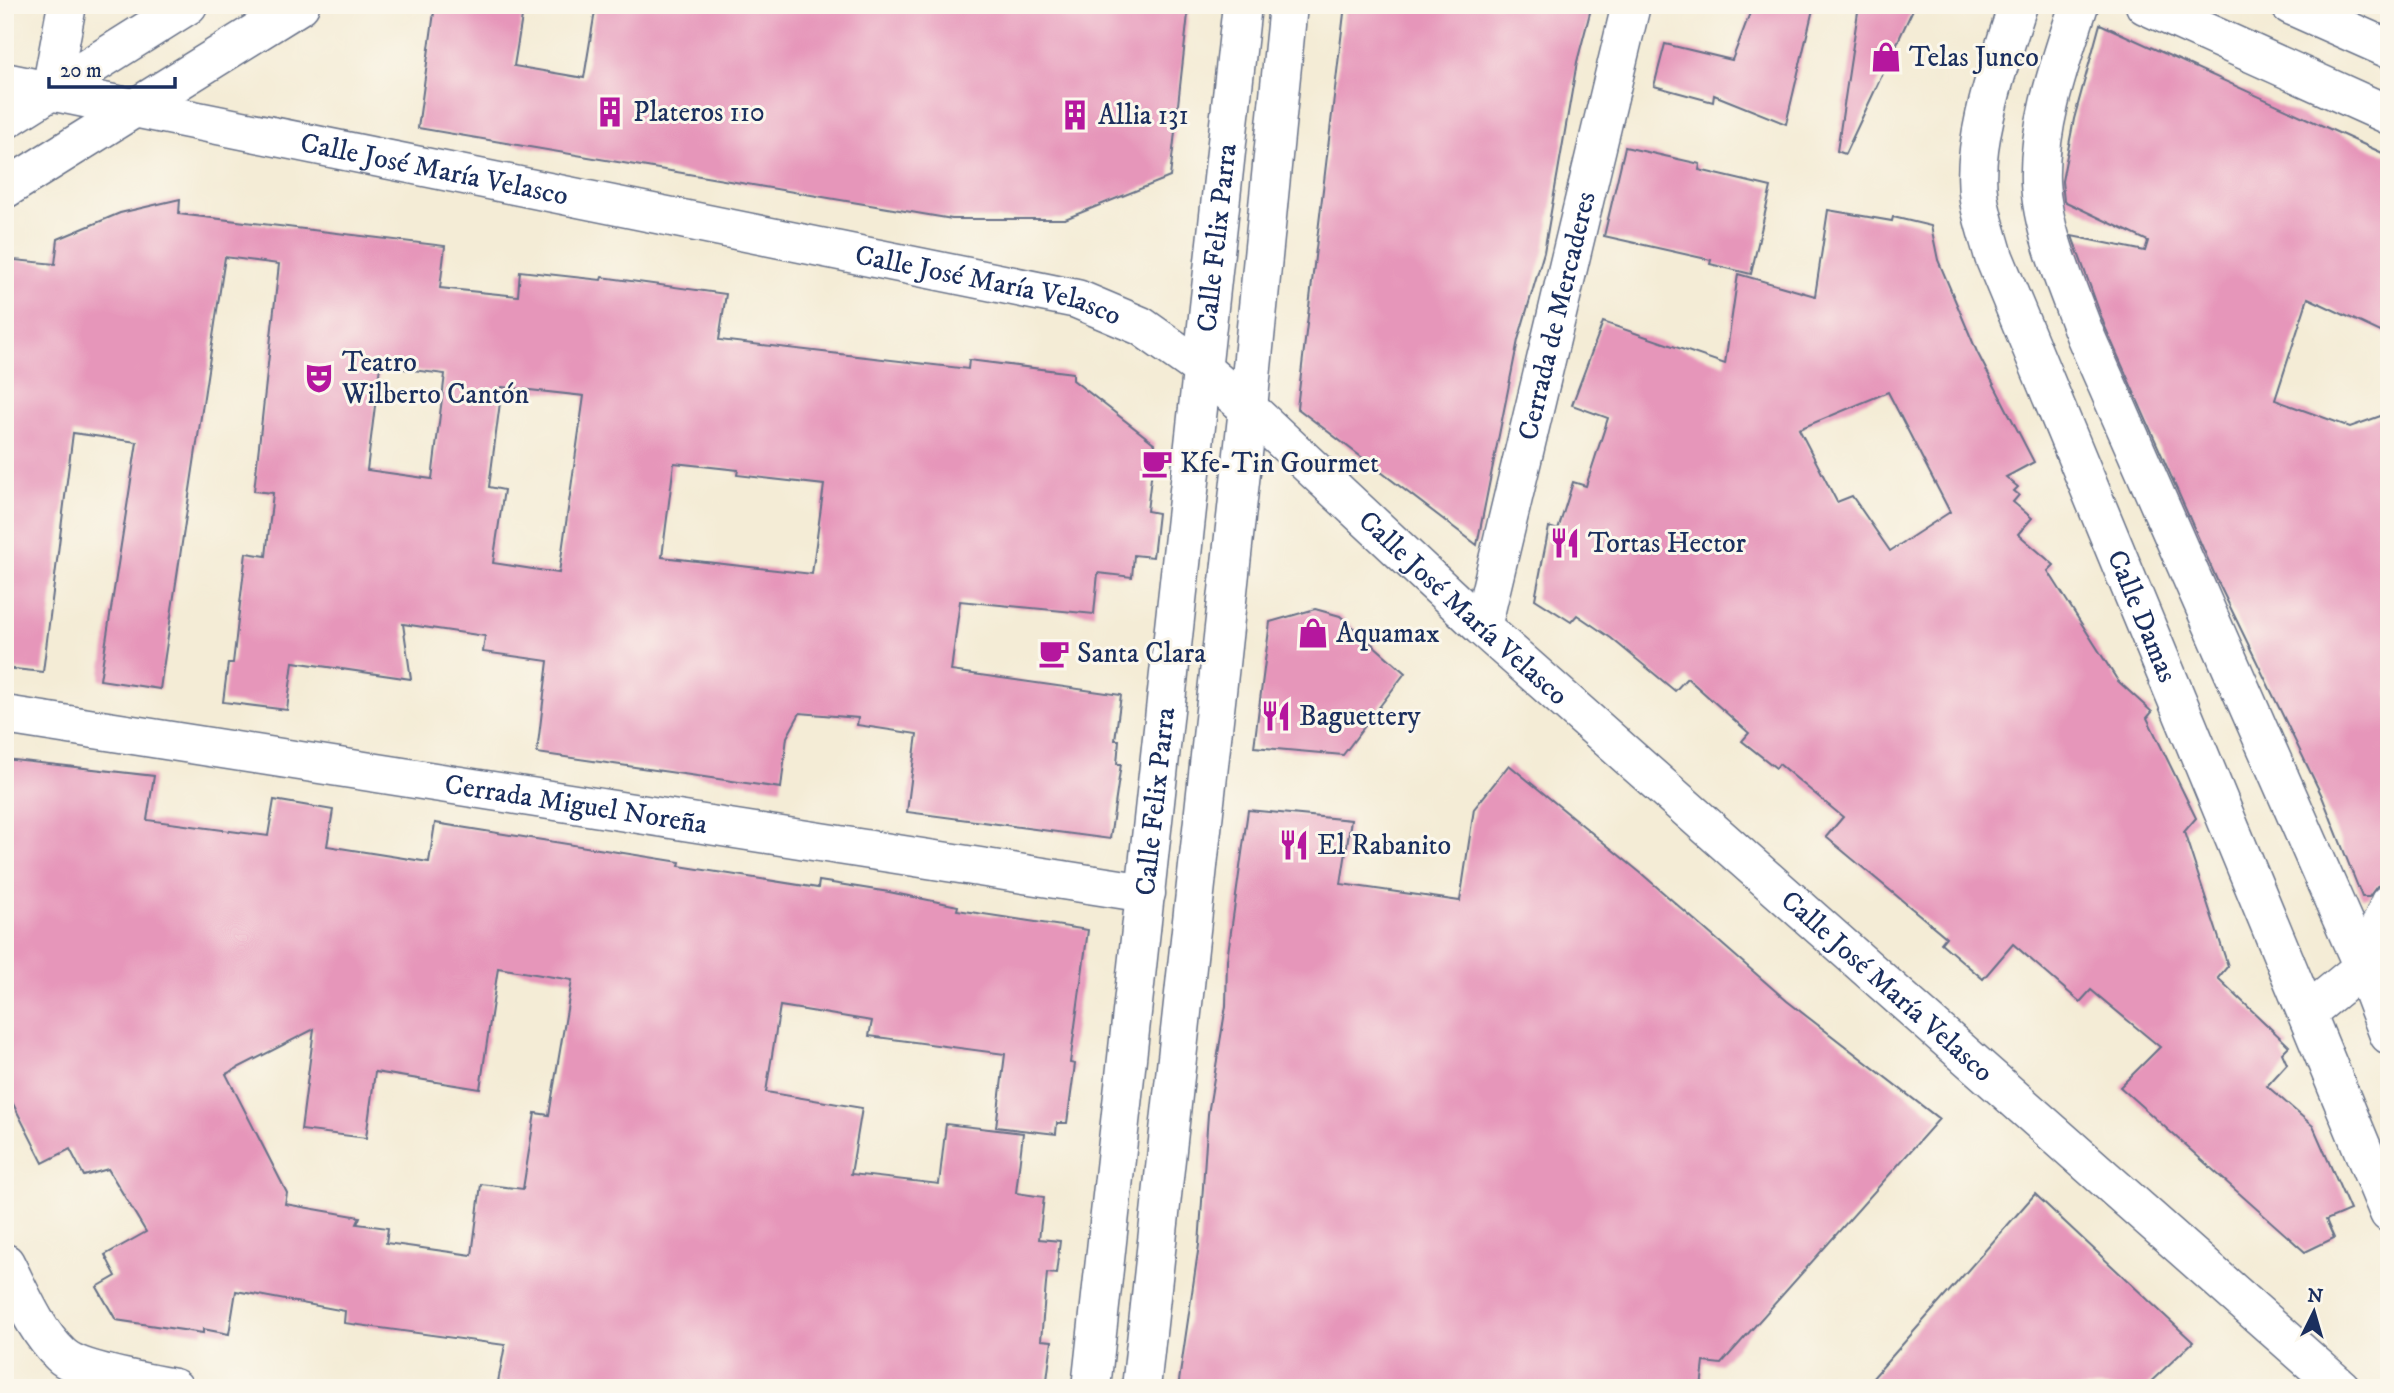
<svg xmlns="http://www.w3.org/2000/svg" width="2394" height="1393" font-family="'IM FELL DW Pica',serif">
<rect width="100%" height="100%" fill="#fbf7ec"/>
<filter id="ink" filterUnits="userSpaceOnUse"><feTurbulence type="fractalNoise" baseFrequency=".0143" numOctaves="2"/><feDisplacementMap in="SourceGraphic" scale="14" xChannelSelector="R" yChannelSelector="G"/><feConvolveMatrix kernelMatrix="1 2 1 2 8 2 1 2 1" color-interpolation-filters="sRGB"/></filter>
<filter id="wash" filterUnits="userSpaceOnUse"><feTurbulence type="fractalNoise" baseFrequency=".00686" numOctaves="4" result="noise"/><feDisplacementMap in="SourceGraphic" scale="28" xChannelSelector="R" yChannelSelector="G"/><feGaussianBlur stdDeviation="1.57" result="paint"/><feColorMatrix in="noise" values="0 0 0 0 0 0 0 0 0 0 0 0 0 0 0 0 0 1.4 0 .05"/><feComposite in="paint" operator="in"/></filter>
<g filter="url(#wash)">
<rect width="100%" height="100%" fill="#f4ecd6"/>
<g id="blocks">
<g fill="#e696ba" fill-rule="evenodd">
<path d="M435 5H524L514 66 584 78 596 5H1189L1170 177 1065 219H952L418 128Z"/>
<path d="M1345 5H1592L1577 62 1544 252 1518 340 1477 545 1297 408Z"/>
<path d="M1753 5H1814L1786 124 1714 95 1713 102 1654 86 1665 44 1732 60Z"/>
<path d="M1859 5H1915L1845 154 1837 151Z"/>
<path d="M2100 24 2389 156V336L2308 298 2275 400 2350 427 2389 413V882L2377 886 2369 897H2362L2321 794 2217 580 2105 327 2072 236 2145 251 2148 241 2064 201 2062 181 2074 119Z"/>
<path d="M1625 147 1700 164 1699 170 1771 187 1751 274 1710 264 1711 260 1604 236Z"/>
<path d="M180 199 179 214 445 246 440 288 518 296 520 271 601 280 602 277 726 294 719 340 968 369 969 360 1073 373V380L1155 444 1147 511 1158 513 1153 557 1134 555 1132 577 1098 573 1094 614 960 601 951 671 1121 695 1115 740H1119L1117 764H1121L1110 839 907 812 917 734 857 725 858 718 800 713 787 737 781 788 537 753 548 661 483 652 485 636 403 624 411 679 293 662 287 710 223 702 228 663H233L246 553 266 556 273 493 254 491 279 264 225 257 160 689 100 680 137 442 73 433 43 672 5 668V471L11 419H5V259L55 264 58 239 120 213ZM380 366 445 374 432 479 367 470ZM502 387 584 396 559 573 493 563 504 490 489 487ZM674 463 738 470 737 475 824 485 812 574 662 557Z"/>
<path d="M1828 210 1892 221 1893 217 1931 226 1938 260 1977 352 2034 462 2006 477 2018 487 2014 491 2019 495 2013 502 2032 518 2018 534 2054 565 2048 571 2118 681 2152 712 2147 718 2196 818 2184 832 2228 966 2218 978 2289 1046 2282 1053 2287 1064 2267 1086 2313 1126 2350 1210 2326 1220 2334 1238 2305 1252 2120 1087 2160 1047 2091 990 2080 1002 2013 944 1983 979 1941 943 1946 937 1826 837 1843 817 1779 764 1776 768 1742 741 1749 733 1687 678 1675 691 1611 638 1577 615 1571 622 1535 599 1549 527 1558 530 1573 482 1586 486 1608 418 1572 405 1603 322 1725 364 1738 274 1815 296ZM1888 392 1950 512 1890 551 1852 496 1837 502 1799 429Z"/>
<path d="M1315 609 1340 616 1405 673 1343 755 1254 747 1270 622Z"/>
<path d="M5 759 154 776 147 820 268 836 274 800 333 810 327 846 429 862 435 823 680 862 679 866 818 888 819 881 889 892 958 906 957 910 1088 930 1070 1063 1075 1064 1067 1123H1057L1056 1134 996 1127 1005 1054 869 1036 872 1021 780 1006 766 1092 862 1108 851 1174 939 1184 946 1124 1023 1133 1016 1193 1044 1197 1039 1239 1060 1241 1056 1274 1047 1273 1041 1340 1052 1341 1046 1388H533L498 1382 505 1345 344 1323 345 1311 236 1291 229 1334 203 1329V1333L116 1320 97 1287 116 1276 105 1255 146 1232 108 1169 84 1176 70 1149 43 1163 5 1088ZM498 968 572 980 549 1115 535 1113 523 1189 481 1184 472 1255 386 1243 388 1228 357 1224 360 1217 285 1204 287 1193 226 1074 314 1029 301 1130 366 1138 375 1072 480 1089Z"/>
<path d="M1509 765 1642 874 1787 1001 1939 1119 1721 1364 1704 1362 1701 1388H1178L1199 1245 1208 1114 1226 1006 1227 960 1248 810 1351 820 1341 884 1460 901 1474 809Z"/>
<path d="M2035 1194 2193 1342 2144 1388H1864Z"/>
</g>
</g>
</g>
<g filter="url(#ink)">
<use href="#blocks" fill-opacity="0" stroke="#677188" stroke-width="2"/>
<g fill="none" stroke-linecap="round" stroke-linejoin="round">
<g stroke="#677188" stroke-width="39">
<path id="pedestrian" d="M2363 967 2389 903"/>
</g>
<g stroke="#677188" stroke-width="41">
<g id="minor">
<path id="s1" d="M2018 5C2001 59 1969 144 1979 200 1982 219 1989 238 1994 257L2389 1213"/>
<path d="M2079 5C2061 61 2038 122 2040 182 2042 231 2068 289 2085 335L2363 967 2389 1035"/>
<path d="M2145 5 2389 115"/>
<path d="M2290 5 2389 49"/>
<path id="s2" d="M5 82 1077 299 1141 326 1202 369 1248 408 1482 627 2341 1388"/>
<path d="M51 90 67 5"/>
<path id="s3" d="M1482 627 1631 5"/>
<path id="s4" d="M5 715 1146 893"/>
<path d="M2308 1012 2363 967"/>
<path d="M5 1263C21 1294 35 1330 61 1355 78 1372 149 1383 174 1388"/>
</g>
</g>
<g stroke="#677188" stroke-width="41">
<g id="tertiary">
<path d="M5 120 188 5"/>
<path d="M5 189 300 5"/>
<path id="s5" d="M1091 1388 1242 5"/>
<path d="M1141 1388 1248 408 1288 5"/>
</g>
</g>
<use href="#pedestrian" stroke="#fff" stroke-width="37"/>
<use href="#minor" stroke="#fff" stroke-width="38"/>
<use href="#tertiary" stroke="#fff" stroke-width="38"/>
</g>
</g>
<defs>
<g id="shop-bare" transform="scale(2.415)"><path d="M-5-2.5h2.3a2.7 3.5 0 0 1 5.4 0H5L5.5 6h-11ZM-1.5-2.5h3a1.5 2.3 0 0 0-3 0Z" fill="#b5179e" stroke="#fbf7ec" stroke-width="2.5" paint-order="stroke"/></g>
<g id="building-bare" transform="scale(2.415)"><path d="M-4-6H4V6H1V3H-1V6H-4ZM-2.5-4.3h1.7v1.8h-1.7ZM.8-4.3h1.7v1.8H.8ZM-2.5-1h1.7V.8h-1.7ZM.8-1h1.7V.8H.8Z" fill="#b5179e" stroke="#fbf7ec" stroke-width="2.5" paint-order="stroke"/></g>
<g id="theatre-bare" transform="scale(2.415)"><path d="M-5-5.5Q0-4 5-5.5V0Q5 5 0 6Q-5 5-5 0ZM-3.3-2.5H-1v1.5H-3.3ZM1-2.5H3.3v1.5H1ZM-2.8 1Q0 5.5 2.8 1Z" fill="#b5179e" stroke="#fbf7ec" stroke-width="2.5" paint-order="stroke"/></g>
<g id="cafe-bare" transform="scale(2.415)"><path d="M-5.5-4.5H6V0H3Q3 3.5 0 3.5H-2.5Q-5.5 3.5-5.5 0ZM3-3.2v2h1.7v-2ZM-6 4.5H4V6H-6Z" fill="#b5179e" stroke="#fbf7ec" stroke-width="2.5" paint-order="stroke"/></g>
<g id="restaurant-bare" transform="scale(2.415)"><path d="M-5-6h1v4h1v-4h1v4h1v-4h1v5L-1.5 .5V6h-2V.5L-5-1ZM5-6V6H3V1.5H1.5Q1.5-4 5-6Z" fill="#b5179e" stroke="#fbf7ec" stroke-width="2.5" paint-order="stroke"/></g>
</defs>
<g fill-rule="evenodd">
<use href="#shop-bare" x="1886" y="57"/>
<use href="#building-bare" x="610" y="112"/>
<use href="#building-bare" x="1075" y="115"/>
<use href="#theatre-bare" x="319" y="378"/>
<use href="#cafe-bare" x="1157" y="463"/>
<use href="#restaurant-bare" x="1565" y="543"/>
<use href="#shop-bare" x="1313" y="633"/>
<use href="#cafe-bare" x="1054" y="653"/>
<use href="#restaurant-bare" x="1276" y="716"/>
<use href="#restaurant-bare" x="1294" y="845"/>
</g>
<g text-anchor="middle" dominant-baseline="central" stroke-width="6" stroke-linejoin="round" paint-order="stroke">
<g font-size="28" fill="#1b2f5e" stroke="#fbf7ec" text-anchor="start">
<text x="1909" y="57">Telas Junco</text>
<text x="633" y="112">Plateros 110</text>
<text x="1098" y="115">Allia 131</text>
<text x="342" y="362">Teatro<tspan x="342" dy="32">Wilberto Cantón</tspan></text>
<text x="1180" y="463">Kfe-Tin Gourmet</text>
<text x="1588" y="543">Tortas Hector</text>
<text x="1336" y="633">Aquamax</text>
<text x="1077" y="653">Santa Clara</text>
<text x="1299" y="716">Baguettery</text>
<text x="1317" y="845">El Rabanito</text>
</g>
<g font-size="28" fill="#1b2f5e" stroke="#fbf7ec">
<text stroke="none"><textPath href="#s2" startOffset="438">Calle José María Velasco</textPath></text>
<text stroke="none"><textPath href="#s5" startOffset="1157">Calle Felix Parra</textPath></text>
<text stroke="none"><textPath href="#s2" startOffset="1004">Calle José María Velasco</textPath></text>
<text stroke="none"><textPath href="#s3" startOffset="320">Cerrada de Mercaderes</textPath></text>
<text stroke="none"><textPath href="#s2" startOffset="1592">Calle José María Velasco</textPath></text>
<text stroke="none"><textPath href="#s1" startOffset="648">Calle Damas</textPath></text>
<text stroke="none"><textPath href="#s5" startOffset="590">Calle Felix Parra</textPath></text>
<text stroke="none"><textPath href="#s4" startOffset="578">Cerrada Miguel Noreña</textPath></text>
<text stroke="none"><textPath href="#s2" startOffset="2160">Calle José María Velasco</textPath></text>
</g>
</g>
<rect width="2394" height="1393" fill="none" stroke="#fbf7ec" stroke-width="28"/>
<g transform="translate(2314 1312) rotate(5)" stroke="#fbf7ec" stroke-width="5" paint-order="stroke">
<path d="M0-5L12 26L0 18L-12 26Z" fill="#1b2f5e"/>
<text y="-10" font-size="19" font-weight="bold" text-anchor="middle" fill="#1b2f5e">N</text>
</g>
<path d="M49 77v10h126v-10" fill="none" stroke="#1b2f5e" stroke-width="3.5"/>
<text x="60" y="77" font-size="21" fill="#1b2f5e" stroke="#fbf7ec" stroke-width="5" paint-order="stroke">20 m</text>
</svg>
